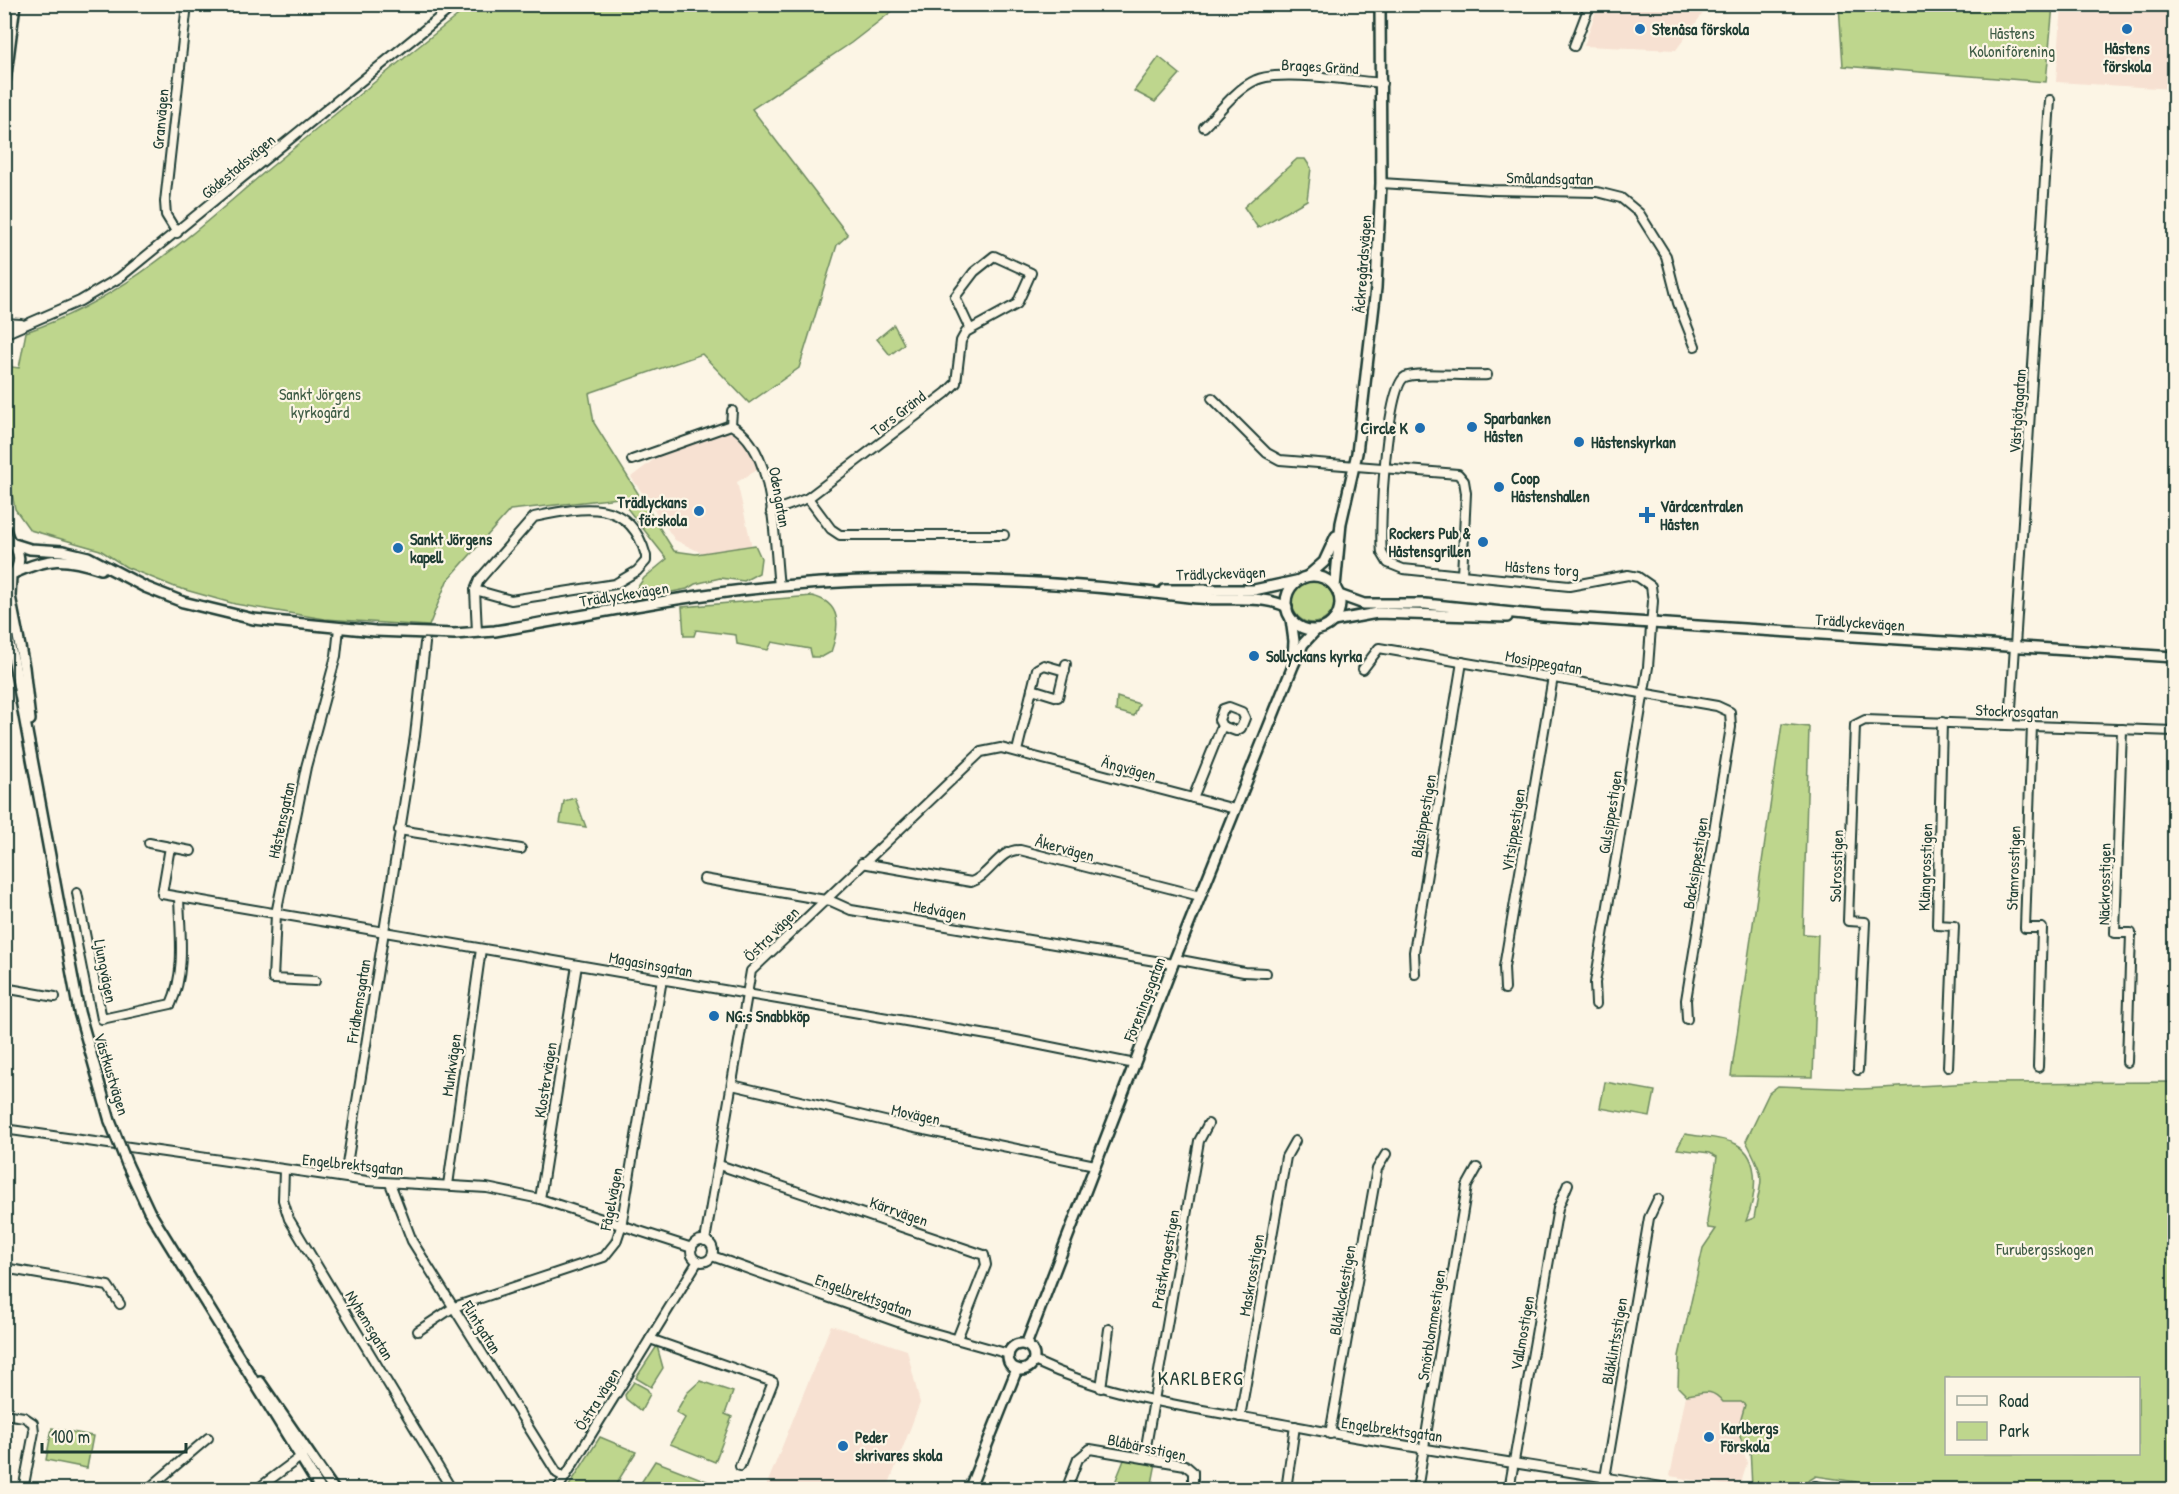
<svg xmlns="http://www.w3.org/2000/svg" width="2179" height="1494" font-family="'Patrick Hand',sans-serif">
<rect width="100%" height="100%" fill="#fcf5e5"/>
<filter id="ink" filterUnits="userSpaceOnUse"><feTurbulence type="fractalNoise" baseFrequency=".0167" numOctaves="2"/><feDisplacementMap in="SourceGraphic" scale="12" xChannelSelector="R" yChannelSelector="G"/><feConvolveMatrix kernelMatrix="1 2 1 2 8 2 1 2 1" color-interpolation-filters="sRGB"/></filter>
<g filter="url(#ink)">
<g fill="#f7e1d2">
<path d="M1598 5V4L1709 5 1676 50 1584 46Z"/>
<path d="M2062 5H2174V89L2056 82Z"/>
<path d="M726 431 738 435 748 447 759 469 737 482 752 547 704 554 675 540 631 477 665 451Z"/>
<path d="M4 675 12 716 8 818 4 817Z"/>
<path d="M831 1325 907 1350 920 1403 887 1489H765Z"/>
<path d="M1708 1391 1715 1392 1724 1402H1741L1745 1405 1738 1429 1747 1463 1739 1488 1670 1476 1686 1395Z"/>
</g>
<g fill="#bed68d" stroke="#6e8a60" stroke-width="1.5" fill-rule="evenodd">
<path d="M471 5H900L851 43 752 109 848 235 837 245 799 368 749 403 702 354 589 393 594 423 674 551 696 554 755 545 761 558 759 573 744 581 720 578 695 584 687 589 641 598 635 591 644 578 667 559 619 498 510 510 447 581 429 626 325 619 235 604 175 587 126 567 100 550 30 530 15 509 5 459V366L19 368 26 332C125 298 188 237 266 171 334 115 402 59 471 5Z"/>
<path d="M1839 5H2053L2046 82 1843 66Z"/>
<path d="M1159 57 1180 74 1155 102 1134 91Z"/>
<path d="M1297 159H1305L1311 168 1307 200 1258 228 1244 207Z"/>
<path d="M894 325 904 344 890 355 877 339Z"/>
<circle cx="1313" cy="602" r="21"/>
<path d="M812 596C842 603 840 626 831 652L822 657H812L810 649 772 642 768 650 737 644 736 635 696 630 694 636H684L682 607Z"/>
<path d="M1117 697 1139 704 1134 716 1116 711Z"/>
<path d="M1782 724 1809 727 1803 934 1818 935 1813 1077 1731 1076Z"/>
<path d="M575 798 586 827 560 823 564 801Z"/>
<path d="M1605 1082 1655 1091 1650 1117 1600 1108Z"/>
<path d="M2174 1082V1489L1861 1490 1856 1482 1816 1476 1796 1489 1752 1488 1750 1447 1743 1445 1738 1429 1745 1405 1741 1402H1723C1711 1387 1703 1393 1686 1395L1678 1387 1679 1356 1703 1248 1716 1229 1708 1228 1707 1222 1717 1157 1710 1153 1677 1149 1685 1134C1699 1137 1723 1137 1736 1144 1763 1158 1755 1200 1746 1221L1754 1218C1761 1175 1768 1183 1746 1141L1769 1093 1778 1086 1862 1089 1973 1083ZM1946 1378H2138V1454H1946Z"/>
<path d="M657 1346 663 1368 651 1387 636 1378Z"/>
<path d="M700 1381 733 1392 725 1414 732 1417 715 1462 670 1444 685 1418 676 1412 687 1393Z"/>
<path d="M634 1382 647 1389 650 1394 641 1411 626 1399 625 1395Z"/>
<path d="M52 1428 93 1436 87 1468 46 1460Z"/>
<path d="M600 1437 636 1452 613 1489H567Z"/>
<path d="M1124 1460 1156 1463 1151 1489 1112 1490Z"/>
<path d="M655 1461 727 1489H637Z"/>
</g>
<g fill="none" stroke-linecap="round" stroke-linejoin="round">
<g stroke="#1f3d34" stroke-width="12">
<g id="minor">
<path d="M1471 4H1501"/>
<path d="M1574 46 1590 4"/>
<path d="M1204 127C1219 112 1236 89 1256 80 1279 69 1354 81 1382 83"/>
<path d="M1381 183 1493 190 1597 192 1621 198 1639 213 1666 256 1678 303 1695 346"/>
<path d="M177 233 166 215 165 202 187 4"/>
<path d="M4 323 21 324"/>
<path d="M4 334 80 301 119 278 456 4"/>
<path d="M1487 375C1468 377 1418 371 1405 377 1386 387 1379 529 1382 553L1388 563 1403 569 1569 586 1628 575 1638 577 1651 586 1653 601 1648 667 1595 983 1596 1004"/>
<path d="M1212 398 1267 453 1280 460 1458 474 1464 481 1466 493 1462 575"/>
<path d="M731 425 732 411"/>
<path d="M632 460 731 425C777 450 773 538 779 586"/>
<path d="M808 498 831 529 840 535H1004"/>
<path d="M771 512 808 498 946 393 956 383 961 341 966 332 1017 304 1031 273 994 256 974 272 955 297 970 329"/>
<path d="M475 590 511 600 615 584 637 571 646 561V556C630 496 582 507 534 517L479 580 475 590 477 632"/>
<path d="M1363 669 1379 648 1717 706 1730 712 1731 727 1686 1000 1687 1019"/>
<path d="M1032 689 1058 697 1066 664"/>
<path d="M1942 722 1937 925 1954 926 1948 1067"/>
<path d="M2010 724 2050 100"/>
<path d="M2032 725 2025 928H2042L2038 1067"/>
<path d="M2122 729 2115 933H2131L2127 1062"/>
<path d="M1017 751 1037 669 1044 665 1065 671"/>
<path d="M1193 798 1222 726 1219 720 1223 709 1229 707 1242 712 1245 718 1241 728 1236 731 1222 726"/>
<path d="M399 830 521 849"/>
<path d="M149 843 191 851"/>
<path d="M170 847 162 894 1011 1039 1135 1064"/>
<path d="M862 863 971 882C990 876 999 849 1020 850L1200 896"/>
<path d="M704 879 831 901 851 910 1173 964"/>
<path d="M77 893 102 1019 171 1004C186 971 180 933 179 897"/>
<path d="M1175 959 1244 972 1266 973"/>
<path d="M1415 974 1414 952 1462 662"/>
<path d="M315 981 273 979 276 914 306 767 336 656 339 628"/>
<path d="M4 988 55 997"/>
<path d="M1505 989 1504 967 1553 677"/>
<path d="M1858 1070 1865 922 1848 921 1855 725 1865 720 2174 731"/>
<path d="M732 1085 910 1127 1095 1165"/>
<path d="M4 1129 367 1181 487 1188 540 1199 692 1248"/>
<path d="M719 1165 984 1255 986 1265 957 1339"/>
<path d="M284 1170 283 1200 289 1219 452 1490"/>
<path d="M345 1177 415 736 425 643"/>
<path d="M390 1183 412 1241 557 1473 564 1477"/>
<path d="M448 1185 481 949"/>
<path d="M540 1199 577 965"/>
<circle cx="702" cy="1251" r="11"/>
<path d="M705 1241 751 971 981 752 1001 748 1235 809"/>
<path d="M712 1256 909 1326 1009 1354"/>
<path d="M4 1268 108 1286 120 1304"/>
<path d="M418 1331 454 1307 604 1257 616 1242 621 1227 662 979"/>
<path d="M650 1339 773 1382 740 1466"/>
<path d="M1034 1361C1119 1401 1202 1409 1293 1426 1421 1450 1551 1468 1680 1490"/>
<path d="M1101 1388 1109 1329"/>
<path d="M4 1414 24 1417 33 1423 34 1432 23 1490"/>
<path d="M1240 1417 1286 1157 1295 1141"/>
<path d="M1330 1434 1377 1169 1386 1154"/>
<path d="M1144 1458 1199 1141 1208 1124"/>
<path d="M147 1490 208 1438"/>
<path d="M256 1490 303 1455"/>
<path d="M557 1490 698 1261"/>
<path d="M1066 1490 1078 1459 1090 1449 1185 1465 1193 1472V1490"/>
<path d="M1286 1490 1295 1426"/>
<path d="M1417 1490 1467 1186 1477 1168"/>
<path d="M1509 1490 1558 1208 1568 1184"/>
<path d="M1603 1490 1649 1218 1658 1199"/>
<path d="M1810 1490 1815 1486 1839 1490"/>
</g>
</g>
<g stroke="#1f3d34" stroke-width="14">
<g id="tertiary">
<path d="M4 90 15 4"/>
<path d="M4 527 9 540"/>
<path d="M4 537C19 545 23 560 14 573"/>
<path d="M14 544 30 549 63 551 88 557 145 587 183 602 253 619 375 631 454 634 495 631C590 615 686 594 782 586 917 574 1054 580 1189 597 1219 602 1260 593 1287 607"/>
<path d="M14 573C49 557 64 557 101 569"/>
<path d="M11 576 10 596 24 667 30 720"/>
<path d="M1308 576 1324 562 1336 536"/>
<circle cx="1313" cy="603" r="27"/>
<path d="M1335 587 1341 523 1357 453 1376 288 1381 183 1380 4"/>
<path d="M1164 590H1254L1296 581"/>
<path d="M1339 595 1364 604H1425L1543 616 2174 657"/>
<path d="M1291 619 1294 641 1293 659"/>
<path d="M1333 621 1377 613 1507 617"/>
<path d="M4 626 14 662 79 1012 110 1121"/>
<path d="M127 1164 149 1211 321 1490"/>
<circle cx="1021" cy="1357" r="13"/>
<path d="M1026 1345 1173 964 1293 666 1303 644 1316 630"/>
<path d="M260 1382 334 1490"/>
<path d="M969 1490 1017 1369"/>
</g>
</g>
<use href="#minor" stroke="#fcf5e5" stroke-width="8"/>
<use href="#tertiary" stroke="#fcf5e5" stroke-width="9"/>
<g stroke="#1f3d34" stroke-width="14" stroke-linecap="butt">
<path id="tertiary-bridge" d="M110 1121 127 1164"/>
</g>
<use href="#tertiary-bridge" stroke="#fcf5e5" stroke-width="9"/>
</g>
</g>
<g fill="#1f6fb2" stroke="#fcf5e5" stroke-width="2">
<circle cx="1640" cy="29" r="6"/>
<circle cx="2127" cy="29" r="6"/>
<circle cx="1472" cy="427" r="6"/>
<circle cx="1420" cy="428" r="6"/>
<circle cx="1579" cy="442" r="6"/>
<circle cx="1499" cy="487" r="6"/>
<circle cx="699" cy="511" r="6"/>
<path d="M1644 506h6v6h6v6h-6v6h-6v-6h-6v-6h6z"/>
<circle cx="1483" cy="542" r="6"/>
<circle cx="398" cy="548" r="6"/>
<circle cx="1254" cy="656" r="6"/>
<circle cx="714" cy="1016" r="6"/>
<circle cx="1709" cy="1437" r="6"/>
<circle cx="843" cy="1446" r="6"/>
</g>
<g text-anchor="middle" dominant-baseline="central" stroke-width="4.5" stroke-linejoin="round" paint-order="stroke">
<g font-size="16" font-weight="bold" fill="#1f3d34" stroke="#fcf5e5" text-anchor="start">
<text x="1652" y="29">Stenåsa förskola</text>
<text x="2127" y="48" text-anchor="middle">Håstens<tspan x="2127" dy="18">förskola</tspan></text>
<text x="1484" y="418">Sparbanken<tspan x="1484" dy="18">Håsten</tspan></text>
<text x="1408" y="428" text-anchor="end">Circle K</text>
<text x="1591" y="442">Håstenskyrkan</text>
<text x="1511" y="478">Coop<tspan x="1511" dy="18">Håstenshallen</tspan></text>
<text x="687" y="502" text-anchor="end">Trädlyckans<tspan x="687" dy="18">förskola</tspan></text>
<text x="1660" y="506">Vårdcentralen<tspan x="1660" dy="18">Håsten</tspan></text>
<text x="1471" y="533" text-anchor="end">Rockers Pub &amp;<tspan x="1471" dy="18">Håstensgrillen</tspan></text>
<text x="410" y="539">Sankt Jörgens<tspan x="410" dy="18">kapell</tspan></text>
<text x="1266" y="656">Sollyckans kyrka</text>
<text x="726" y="1016">NG:s Snabbköp</text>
<text x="1721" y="1428">Karlbergs<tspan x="1721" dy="18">Förskola</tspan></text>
<text x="855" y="1437">Peder<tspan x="855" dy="18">skrivares skola</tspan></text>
</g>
<g font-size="16" fill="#3f5c46" stroke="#fcf5e5">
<text x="2012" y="33">Håstens<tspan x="2012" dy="18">Koloniförening</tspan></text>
<text x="320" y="394">Sankt Jörgens<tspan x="320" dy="18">kyrkogård</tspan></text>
<text x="2045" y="1249">Furubergsskogen</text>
</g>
<g font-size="16" fill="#1f3d34" stroke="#fcf5e5">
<text transform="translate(1320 66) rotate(3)">Brages Gränd</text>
<text transform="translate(160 119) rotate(-85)">Granvägen</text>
<text transform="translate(238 166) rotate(-40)">Gödestadsvägen</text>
<text transform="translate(1550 178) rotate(1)">Smålandsgatan</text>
<text transform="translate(1362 264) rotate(-86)">Äckregårdsvägen</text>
<text transform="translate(2017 411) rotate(-86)">Västgötagatan</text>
<text transform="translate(898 413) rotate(-37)">Tors Gränd</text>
<text transform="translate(780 497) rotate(80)">Odengatan</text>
<text transform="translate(1542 568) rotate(4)">Håstens torg</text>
<text transform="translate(1221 573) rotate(-2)">Trädlyckevägen</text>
<text transform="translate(624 594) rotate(-9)">Trädlyckevägen</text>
<text transform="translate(1860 622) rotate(4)">Trädlyckevägen</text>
<text transform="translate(1544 662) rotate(10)">Mosippegatan</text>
<text transform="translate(2017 711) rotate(2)">Stockrosgatan</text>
<text transform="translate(1129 768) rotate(15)">Ängvägen</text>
<text transform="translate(1610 812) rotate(-81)">Gulsippestigen</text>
<text transform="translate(1423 816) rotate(-80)">Blåsippestigen</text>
<text transform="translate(281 820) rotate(-78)">Håstensgatan</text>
<text transform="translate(1513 830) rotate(-81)">Vitsippestigen</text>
<text transform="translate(1065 848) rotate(15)">Åkervägen</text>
<text transform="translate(1695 863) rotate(-81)">Backsippestigen</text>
<text transform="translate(1836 866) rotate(-88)">Solrosstigen</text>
<text transform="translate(1925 867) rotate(-88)">Klängrosstigen</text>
<text transform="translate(2013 868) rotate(-88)">Stamrosstigen</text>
<text transform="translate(2104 884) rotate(-89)">Näckrosstigen</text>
<text transform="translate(940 910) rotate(10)">Hedvägen</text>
<text transform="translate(771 934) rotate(-45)">Östra vägen</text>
<text transform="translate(651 964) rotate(10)">Magasinsgatan</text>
<text transform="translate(106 971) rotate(79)">Ljungvägen</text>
<text transform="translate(1144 999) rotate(-69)">Föreningsgatan</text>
<text transform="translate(358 1001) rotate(-81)">Fridhemsgatan</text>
<text transform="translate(451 1065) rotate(-82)">Munkvägen</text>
<text transform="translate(112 1074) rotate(73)">Västkustvägen</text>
<text transform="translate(545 1080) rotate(-81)">Klostervägen</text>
<text transform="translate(916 1114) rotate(12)">Movägen</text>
<text transform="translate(353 1164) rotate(6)">Engelbrektsgatan</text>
<text transform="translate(611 1199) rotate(-79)">Fågelvägen</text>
<text transform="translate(899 1211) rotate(19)">Kärrvägen</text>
<text transform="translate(1165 1259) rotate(-80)">Prästkragestigen</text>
<text transform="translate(1251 1275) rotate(-80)">Maskrosstigen</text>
<text transform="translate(1342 1290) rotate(-80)">Blåklockestigen</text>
<text transform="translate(864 1295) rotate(19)">Engelbrektsgatan</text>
<text transform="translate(370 1325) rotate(59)">Nyhemsgatan</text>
<text transform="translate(1431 1325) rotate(-81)">Smörblommestigen</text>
<text transform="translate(482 1327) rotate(58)">Flintgatan</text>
<text transform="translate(1522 1333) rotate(-80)">Vallmostigen</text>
<text transform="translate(1614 1341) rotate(-80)">Blåklintsstigen</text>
<text transform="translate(597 1399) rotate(-58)">Östra vägen</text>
<text transform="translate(1392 1429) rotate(8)">Engelbrektsgatan</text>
<text transform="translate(1147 1447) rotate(12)">Blåbärsstigen</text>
</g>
<g font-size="20" letter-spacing="1.5" fill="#1f3d34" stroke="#fcf5e5">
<text x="1201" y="1377">KARLBERG</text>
</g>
</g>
<rect width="2179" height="1494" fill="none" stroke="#fcf5e5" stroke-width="24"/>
<rect x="12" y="12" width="2155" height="1470" fill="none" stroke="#1f3d34" stroke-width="2" filter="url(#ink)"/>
<rect x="1945" y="1377" width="195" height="78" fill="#fcf5e5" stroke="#a4ab9e" stroke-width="1.5"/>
<rect x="1957" y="1396" width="30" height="9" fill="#fcf5e5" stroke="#a4ab9e" stroke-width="1.5"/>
<text x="1999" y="1407" font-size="18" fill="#1f3d34">Road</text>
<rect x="1957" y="1422" width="30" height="18" fill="#bed68d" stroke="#a4ab9e" stroke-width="1.5"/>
<text x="1999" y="1437" font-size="18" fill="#1f3d34">Park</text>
<path d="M42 1443v9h144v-9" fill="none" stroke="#1f3d34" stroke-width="3"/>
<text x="51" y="1443" font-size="18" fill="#1f3d34" stroke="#fcf5e5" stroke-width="4.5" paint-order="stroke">100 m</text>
</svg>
